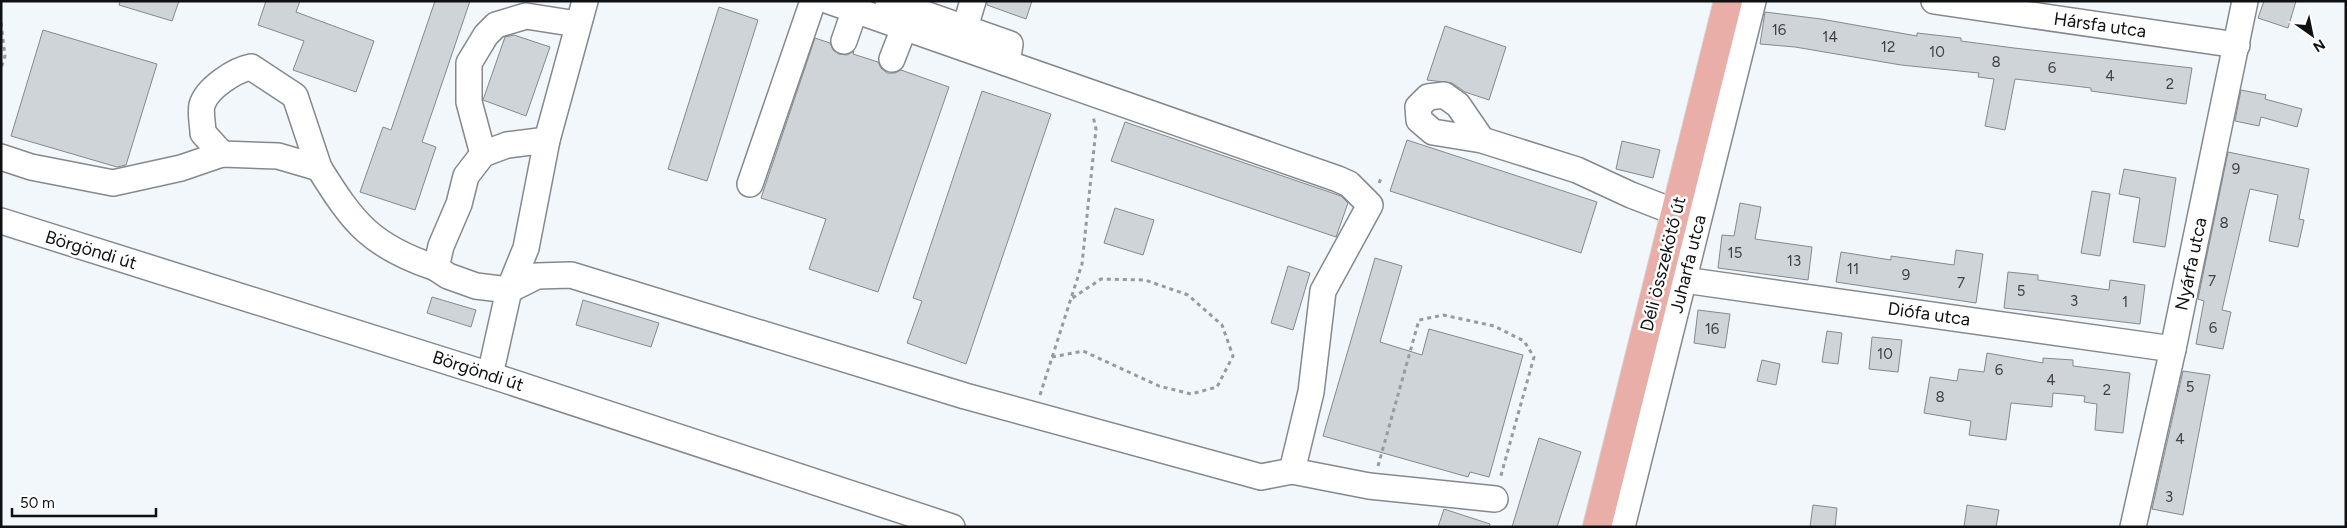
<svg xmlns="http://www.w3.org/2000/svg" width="2347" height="528" font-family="Figtree,sans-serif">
<rect width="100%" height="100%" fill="#f2f7fc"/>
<g fill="#cfd4d9" stroke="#85898e">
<path d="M120 1H179L172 21 119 5Z"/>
<path d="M266 1H300L296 12 374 41 356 92 293 70 304 41 258 25Z"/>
<path d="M435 1H470L422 142 436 147 415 210 360 192 383 127 391 130Z"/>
<path d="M987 1H1032L1026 19 987 5Z"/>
<path d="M2264 1H2296L2288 28 2258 18Z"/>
<path d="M719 7 758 20 707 181 668 169Z"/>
<path d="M1765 12 1821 19 1917 36V33L1961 38V41L2014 48 2192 68 2186 104 2091 91V88L2015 79 2005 130 1985 126 1994 79 1978 77 1979 73 1901 65 1795 47 1760 44Z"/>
<path d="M1445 26 1506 47 1489 100 1465 92 1452 83 1427 80Z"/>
<path d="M43 30 157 64 126 165 117 167 11 136Z"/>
<path d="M514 35 550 47 526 116 483 100 505 37Z"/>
<path d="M815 38 830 43 833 50 839 54 847 55 854 51 853 54 878 62 881 68 887 73H895L901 70 949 87 878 292 809 269 826 219 761 198Z"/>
<path d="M2241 90 2266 95 2265 99 2302 109 2297 127 2261 117 2259 126 2235 121Z"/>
<path d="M982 91 1051 114 966 364 907 343 922 301 913 298Z"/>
<path d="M1125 122 1341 196 1348 203 1336 237 1111 161Z"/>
<path d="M1407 140 1597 202 1581 253 1390 191Z"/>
<path d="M1622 141 1660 150 1653 178 1616 169Z"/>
<path d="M2228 152 2309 169 2299 219 2304 220 2298 247 2269 241 2278 195 2250 189 2222 310 2231 312 2223 349 2196 344 2204 301 2198 299Z"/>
<path d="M2124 169 2176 178 2165 247 2133 242 2140 198 2119 194Z"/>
<path d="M2092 191 2110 194 2100 256 2081 253Z"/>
<path d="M1740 203 1761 207 1755 239 1812 247 1808 280 1718 268 1722 235 1734 236Z"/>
<path d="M1115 208 1154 220 1143 255 1104 243Z"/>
<path d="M1956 250 1983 254 1976 303 1836 282 1841 252 1891 260V256L1954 265Z"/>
<path d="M1375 258 1402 266 1380 342 1422 355 1429 329 1523 355 1489 477 1470 472 1468 477 1323 436Z"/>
<path d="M1288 266 1310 273 1293 330 1271 323Z"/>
<path d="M2008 272 2038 275V280L2109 290 2110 280 2145 285 2140 324 2004 308Z"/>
<path d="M432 297 476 310 471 327 427 313Z"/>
<path d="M583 300 659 323 651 347 576 325Z"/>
<path d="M1698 310 1730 314 1725 348 1694 343Z"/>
<path d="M1827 331 1842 333 1838 364 1822 362Z"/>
<path d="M1872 337 1902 340 1898 372 1869 369Z"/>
<path d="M1987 353 2043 363V358L2073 360V366L2130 373 2123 433 2095 430 2097 404 2084 402 2085 396 2053 393 2052 407 2011 403 2006 440 1969 435 1971 421 1924 413 1930 377 1957 381 1959 369 1984 372Z"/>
<path d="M1762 360 1780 364 1776 385 1757 381Z"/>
<path d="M2183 371 2210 375 2183 515 2152 509Z"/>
<path d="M1539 438 1581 452 1557 527H1512Z"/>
<path d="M1813 505 1837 508 1835 527H1810Z"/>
<path d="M1967 505 1999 510 1996 527H1964Z"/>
<path d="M1444 509 1490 524 1489 527H1438Z"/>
</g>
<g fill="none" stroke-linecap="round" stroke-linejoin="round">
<g stroke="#85898e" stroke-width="28">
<g id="minor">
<path d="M829 1 1338 179 1349 184 1370 205 1323 291 1311 392 1292 471"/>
<path d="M888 1 1010 44 1007 63"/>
<path d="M1934 1 2237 45"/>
<path d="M844 41 858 1"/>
<path d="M960 44 973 1"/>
<path d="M892 59 904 28 908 11"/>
<path d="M547 140 507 145 483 154 466 176 459 204 441 246 436 268 448 276 476 286 509 290 537 276 571 275 965 396 1261 477 1292 471 1369 486 1495 499"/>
<path d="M1482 140 1458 105 1444 95 1428 97 1418 107 1419 120 1433 132 1482 140 1577 170 1631 195 1675 212"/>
<path d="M222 154 203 133C203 125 200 113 202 105 207 88 235 70 251 67L295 96 319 168"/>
<path d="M483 154 469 102V63L486 35 496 25 526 16 577 24"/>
<path d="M1 157 31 167 113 183 181 168 222 154 278 156 319 168C354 224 371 246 436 268"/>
<path d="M750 184 813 1"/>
<path d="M1 221 490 375 952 527"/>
<path d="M1684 280 2173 349"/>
<path d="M490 375 509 290 526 248 547 140 585 1"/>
<path d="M1622 527 1753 1"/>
<path d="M2133 527 2173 349 2245 1"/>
</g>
</g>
<g stroke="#d4d4d4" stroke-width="30">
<path id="major" d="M1597 527 1728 1"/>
</g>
<g stroke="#979a9e" stroke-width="3" stroke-dasharray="4 4" stroke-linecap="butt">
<path d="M1 23 5 56 1 68"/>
<path d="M1379 183 1382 176"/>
<path d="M1052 357 1083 351 1159 386 1191 394 1217 387 1233 356 1222 325 1188 295 1145 280 1101 279 1071 299"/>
<path d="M1040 395 1082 264 1096 129 1093 116"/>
<path d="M1378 466 1419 320 1443 315 1494 326 1524 341 1534 357 1500 479"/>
</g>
<use href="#minor" stroke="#fff" stroke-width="25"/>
<use href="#major" stroke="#e8aea7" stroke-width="28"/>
</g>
<g text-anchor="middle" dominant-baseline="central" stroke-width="5" stroke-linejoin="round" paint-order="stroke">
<g font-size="15" fill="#3f4144">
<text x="1779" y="30">16</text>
<text x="1830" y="37">14</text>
<text x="1888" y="47">12</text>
<text x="1937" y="52">10</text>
<text x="1996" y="62">8</text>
<text x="2052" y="68">6</text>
<text x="2110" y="76">4</text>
<text x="2170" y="84">2</text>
<text x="2236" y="169">9</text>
<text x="2224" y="223">8</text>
<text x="1735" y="253">15</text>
<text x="1794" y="261">13</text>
<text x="1853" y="269">11</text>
<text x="1906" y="275">9</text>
<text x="2212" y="281">7</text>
<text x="1961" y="283">7</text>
<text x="2021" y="291">5</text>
<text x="2074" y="301">3</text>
<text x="2125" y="302">1</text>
<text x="2213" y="328">6</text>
<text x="1712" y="329">16</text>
<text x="1885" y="354">10</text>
<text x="1999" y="370">6</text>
<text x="2051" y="380">4</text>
<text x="2190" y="387">5</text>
<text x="2107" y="390">2</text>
<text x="1940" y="397">8</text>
<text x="2180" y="439">4</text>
<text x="2169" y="497">3</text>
</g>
<g font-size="18" fill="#0f1012" stroke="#fff">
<text transform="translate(2100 25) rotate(8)">Hársfa utca</text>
<text transform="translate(91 250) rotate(17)">Börgöndi út</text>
<text transform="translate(1663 264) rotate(-76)">Déli összekötő út</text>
<text transform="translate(1688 264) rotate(-76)">Juharfa utca</text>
<text transform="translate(2191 264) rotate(-78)">Nyárfa utca</text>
<text transform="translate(1929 314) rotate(8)">Diófa utca</text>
<text transform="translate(478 371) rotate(18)">Börgöndi út</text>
</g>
</g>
<rect width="2347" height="528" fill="none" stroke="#0f1012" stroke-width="5"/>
<g transform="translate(2312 35) rotate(147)" stroke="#ffffff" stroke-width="4" paint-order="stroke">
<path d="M0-4L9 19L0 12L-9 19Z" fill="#0f1012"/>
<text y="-8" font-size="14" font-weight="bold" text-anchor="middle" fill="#0f1012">N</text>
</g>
<path d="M12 508v8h144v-8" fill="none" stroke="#0f1012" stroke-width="2.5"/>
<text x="20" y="508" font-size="15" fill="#0f1012" stroke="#ffffff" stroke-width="4" paint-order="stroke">50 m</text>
</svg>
